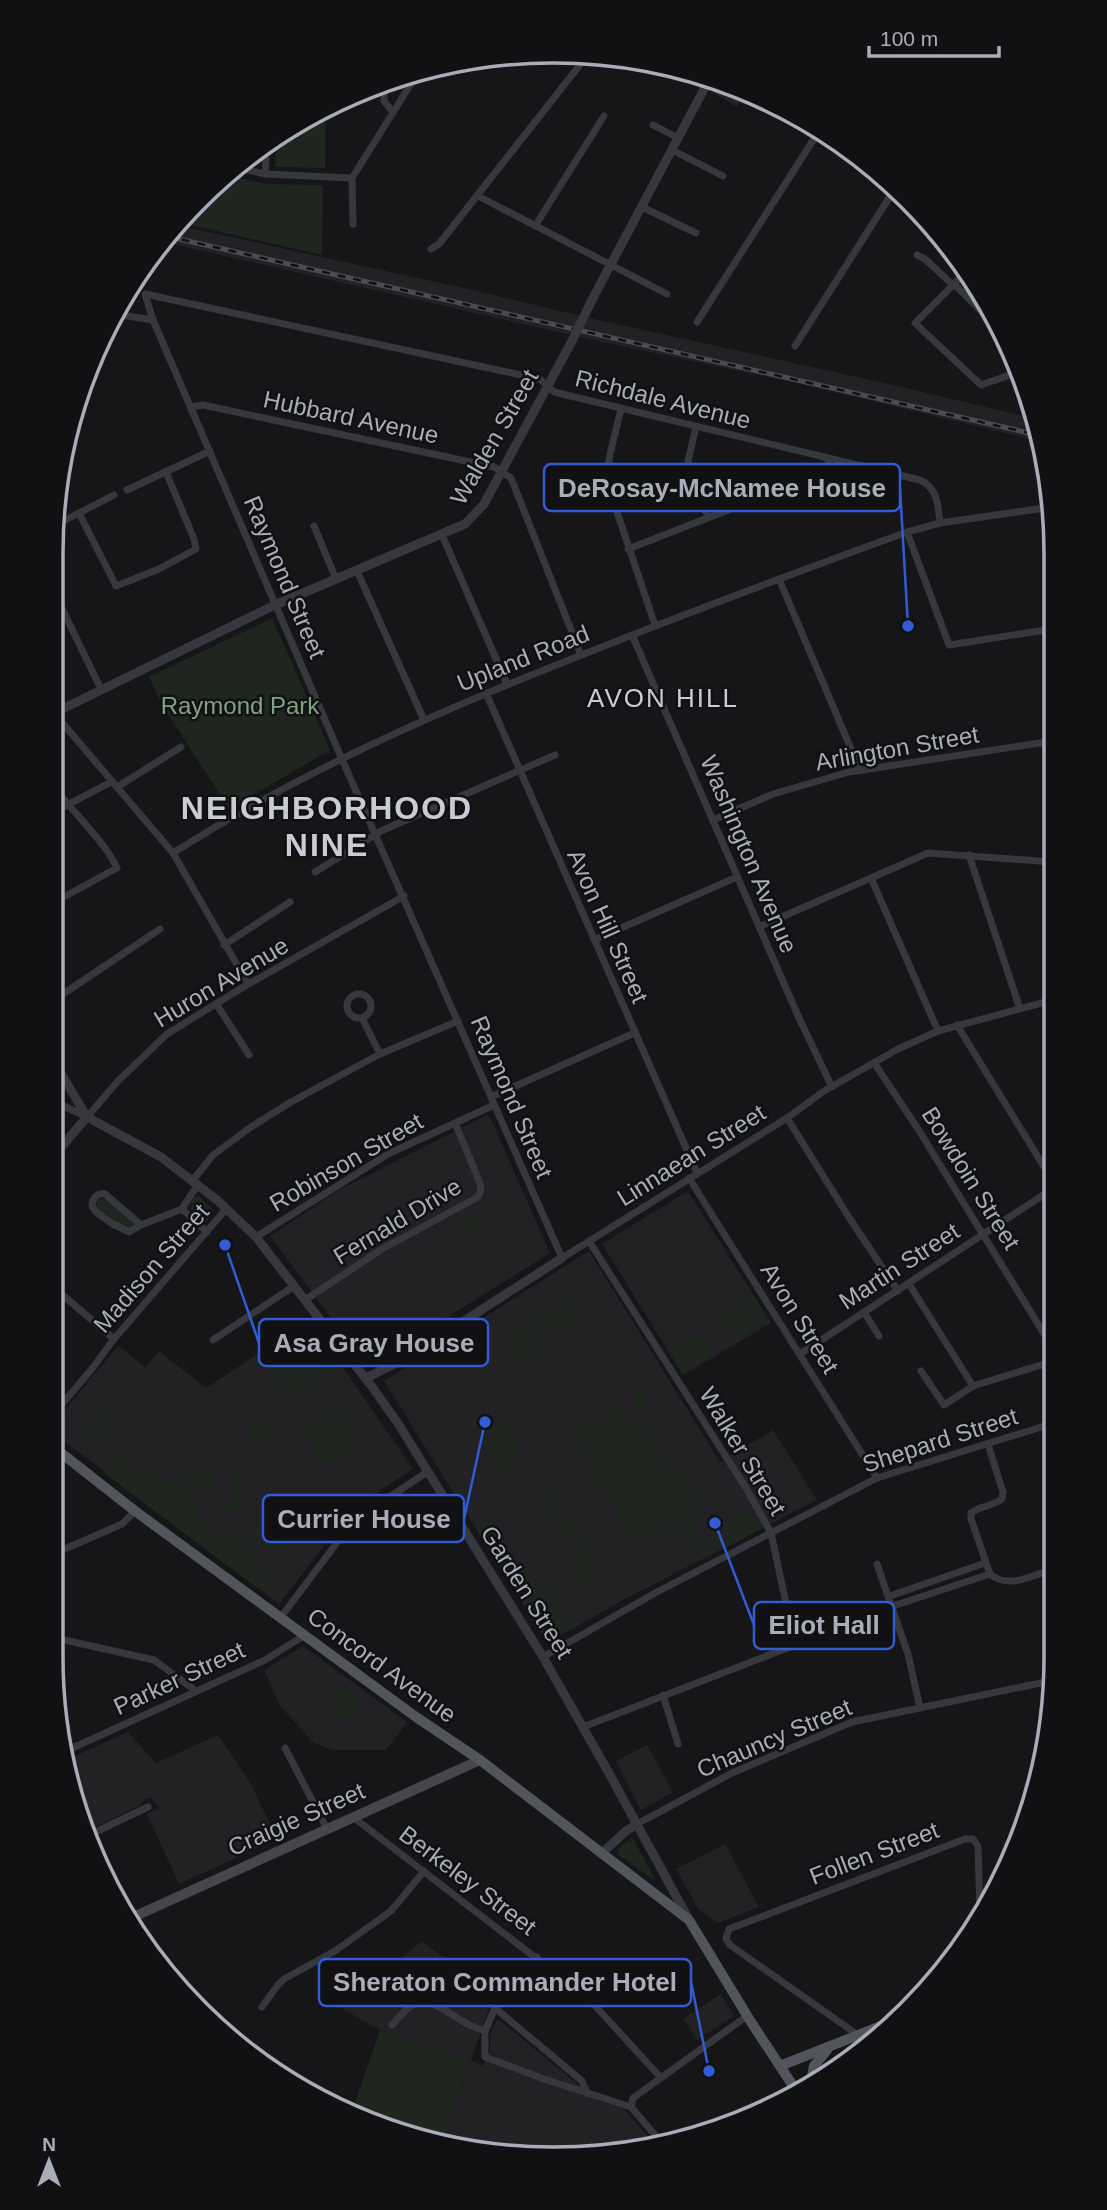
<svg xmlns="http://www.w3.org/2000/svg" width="1107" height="2210" font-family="Arial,sans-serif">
<rect width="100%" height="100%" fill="#161618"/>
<g fill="#222225">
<path d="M718 81 746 91 737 107 712 92Z"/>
<path d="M176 225 468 289 594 319 871 380 1033 418 1039 441 805 385 584 338 160 241Z"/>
<path d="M487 1115 491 1119 550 1253 381 1359 375 1360 364 1359 356 1352 270 1236 339 1190Z"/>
<path d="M688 1191 771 1323 683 1375 602 1244Z"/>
<path d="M589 1251 720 1462 773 1430 817 1500 625 1599 547 1643 384 1381Z"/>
<path d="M308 1321 351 1379 413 1469 352 1509 279 1604 51 1431V1426L118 1346 145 1367 159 1351 206 1388Z"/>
<path d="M303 1646 407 1722 386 1750H332L314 1743 280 1706 264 1670Z"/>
<path d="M128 1732 156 1763 218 1735 250 1782 277 1839 179 1884 147 1814 159 1808 152 1798H147L139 1806 85 1832 78 1818 68 1759Z"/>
<path d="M647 1745 673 1792 641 1810 616 1761Z"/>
<path d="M725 1844 759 1907 718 1923 699 1910 676 1869Z"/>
<path d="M422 1941 493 1997 471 2060 482 2066 490 2051V2034L498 2019 599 2101 623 2108 655 2144 619 2155 455 2150 442 2145 470 2060 380 2030 341 2008Z"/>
<path d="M721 1994 734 2016 697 2040 683 2019Z"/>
</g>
<g fill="#1e261f">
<path d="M326 107 325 168 275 167 276 137 302 118Z"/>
<path d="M223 175 267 184 323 185 322 255 178 222Z"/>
<path d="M272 618 330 750 229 809 162 704 149 677Z"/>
<path d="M198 1195 213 1210V1215L204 1224 191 1211 192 1200Z"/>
<path d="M101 1198C114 1202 125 1214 134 1225L131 1230 103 1216 96 1208 97 1201Z"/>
<path d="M479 1212 486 1228 468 1236 461 1220Z"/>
<path d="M752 1297 766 1321 734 1340 720 1316Z"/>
<path d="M567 1301 581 1323 562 1335 555 1325 533 1338 539 1349 519 1361 505 1340Z"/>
<path d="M701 1330 715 1353 684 1372 670 1350Z"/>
<path d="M307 1342 326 1373 287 1397 267 1366Z"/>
<path d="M638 1375 650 1397 646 1408 637 1414 633 1405Z"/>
<path d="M618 1405 631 1426 636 1428 642 1425 672 1473 680 1470 702 1504 699 1508 637 1546 591 1472 594 1470 596 1464 576 1431 587 1424H597L604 1420 609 1411Z"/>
<path d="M342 1409 362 1441 323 1465 303 1433Z"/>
<path d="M106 1410 114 1417 90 1445 82 1438Z"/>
<path d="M248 1423 272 1424 273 1441H252V1452H249V1446H243V1441L248 1440Z"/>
<path d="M507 1424 523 1450 504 1462 508 1470 500 1476 481 1440Z"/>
<path d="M125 1445 129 1452 126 1458 129 1469 135 1466H139L141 1472 160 1479 174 1476 179 1490 195 1493C195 1508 204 1517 207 1531L226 1533 230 1540 244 1538 253 1556 249 1562 267 1577 273 1576 277 1588 274 1592 265 1584 257 1588 104 1473Z"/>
<path d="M229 1459H233L235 1472 239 1473V1512H223V1505L230 1504Z"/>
<path d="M197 1471H213L214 1488H181V1473H196Z"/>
<path d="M552 1491 583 1543 575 1548 571 1542 569 1543 541 1497Z"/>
<path d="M749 1509 761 1529 731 1545 724 1535 726 1533 723 1528 737 1521 736 1517Z"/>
<path d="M259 1511H282V1545L277 1552 263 1544 260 1550 255 1544V1529H269V1513H259Z"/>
<path d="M698 1512 703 1513 705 1516 692 1525 701 1540 699 1542 703 1549H706L715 1539 722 1536 728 1546 697 1562 693 1556 699 1552 687 1530 677 1536 672 1528Z"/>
<path d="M492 1521 514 1556 499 1565 477 1530Z"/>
<path d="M585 1546 598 1566 587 1572 592 1580 582 1586 578 1578 570 1582 568 1577 584 1567 575 1552Z"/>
<path d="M523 1571 538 1595 553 1586 558 1592 555 1595 559 1601 538 1613 534 1607 531 1608 529 1606 526 1608 508 1579Z"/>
<path d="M560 1602 572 1621 551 1634 539 1614Z"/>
<circle cx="345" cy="1704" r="15"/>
<path d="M630 1839 634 1840 654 1877 652 1879 618 1854V1849Z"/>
<path d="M380 2030 470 2060 442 2145 352 2111Z"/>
</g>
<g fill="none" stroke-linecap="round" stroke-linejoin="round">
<g stroke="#37383d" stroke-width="7">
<path d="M465 60 475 66"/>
<path d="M384 81V101L393 112"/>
<path d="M653 125 678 138"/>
<path d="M672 150 723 176"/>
<path d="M234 167 265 174 352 178 419 71"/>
<path d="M265 174 267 143"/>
<path d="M352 178 353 224"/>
<path d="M478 196 667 294"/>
<path d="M642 207 696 233"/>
<path d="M535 226 604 116"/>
<path d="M431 249 439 244 590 52"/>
<path d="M917 255 925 259 953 285"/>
<path d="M966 272 915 323 981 385 1021 371"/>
<path d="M954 284 996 326"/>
<path d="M114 314 153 320"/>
<path d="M697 322 819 131"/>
<path d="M795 346 896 187"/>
<path d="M191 407 203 405 494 467 511 478 581 655"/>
<path d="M621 409 610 454 606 479 655 625"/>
<path d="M696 427 688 461 708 517"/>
<path d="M127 490 210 451"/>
<path d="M79 513 116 586 159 569 196 549 194 539 166 472"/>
<path d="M940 523C938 506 938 488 920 480L554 392 541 380 535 378 145 294 153 320 341 757 562 1258 787 1118 824 1091 898 1049 938 1031 1053 1000"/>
<path d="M314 526 336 579"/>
<path d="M52 527 114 495"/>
<path d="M907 532 949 645 1052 629"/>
<path d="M442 535 507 684"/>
<path d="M628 549 826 472 829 459"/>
<path d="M357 571 424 720"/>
<path d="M779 579 860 770"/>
<path d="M52 588 101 689"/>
<path d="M632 635 799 1018 832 1087"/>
<path d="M486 693 697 1173"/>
<path d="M54 713 173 853 248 984"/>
<path d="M117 787 181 747"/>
<path d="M52 813 111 782"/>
<path d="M713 820 773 794 849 772 1053 741"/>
<path d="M173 853C297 774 432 714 569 660 681 615 794 573 907 532L940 523 1052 507"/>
<path d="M969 855 1020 1009"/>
<path d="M315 872 381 831 555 755"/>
<path d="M871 878 938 1031"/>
<path d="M51 904 117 868C105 841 70 810 52 784"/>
<path d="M759 927 928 853 1053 862"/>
<path d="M594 940 737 877"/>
<path d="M224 945 290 902"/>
<circle cx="359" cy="1006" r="12"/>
<path d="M51 1002 160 929"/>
<path d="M1046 1002 1053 1047"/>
<path d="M217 1005 249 1055"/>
<path d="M362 1018 380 1054"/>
<path d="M957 1025 1054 1183"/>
<path d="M1047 1061 1053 1049"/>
<path d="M875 1064 918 1129 1054 1350"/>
<path d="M491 1097 634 1033"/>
<path d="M51 1100 87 1117 118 1081 167 1034 245 986 404 896"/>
<path d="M787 1118 850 1219 898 1291"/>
<path d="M689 1178 877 1478"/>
<path d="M193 1180 213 1155 251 1127 291 1102 380 1054 458 1021"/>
<path d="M182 1209 207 1232"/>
<path d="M141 1225 105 1194C97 1193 92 1198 92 1206L96 1212 111 1223 129 1232 141 1225 182 1209 198 1184"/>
<path d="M256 1237 388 1154 494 1105"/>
<path d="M909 1284 973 1386"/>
<path d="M51 1285 114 1339"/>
<path d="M305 1300 382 1249 478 1197 481 1190 480 1183 455 1123"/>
<path d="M864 1312 879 1336"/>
<path d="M213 1340 294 1286"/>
<path d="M800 1354 1054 1188"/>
<path d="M921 1371 944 1405 973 1386 1054 1361"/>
<path d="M51 1417 91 1370 114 1339 226 1209"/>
<path d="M988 1444 1003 1492 1002 1499C993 1506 980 1506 971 1513V1519L990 1574C1008 1590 1035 1575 1055 1568"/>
<path d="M51 1555 122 1524 135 1511"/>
<path d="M877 1564 908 1654 920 1708"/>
<path d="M890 1596 985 1563"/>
<path d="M893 1606 990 1574"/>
<path d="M281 1617 342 1536 360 1517 427 1472"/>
<path d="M51 1637 154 1660 196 1691"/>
<path d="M543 1657 655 1593 877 1478 1054 1423"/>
<path d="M663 1695 678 1744"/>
<path d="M583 1727 795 1645 771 1533 746 1488 589 1241"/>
<path d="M285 1748 327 1829"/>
<path d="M66 1751 265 1660 305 1635"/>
<path d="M353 1817 589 1999 661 2078"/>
<path d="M637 1824 732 1773 852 1722 1055 1680"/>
<path d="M87 1836 148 1807"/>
<path d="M537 1957 513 1983 495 2008 582 2081 587 2093"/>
<path d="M262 2007 277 1986 284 1979 335 1951 391 1911 424 1871"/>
<path d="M495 2008 485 2031V2057L544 2079 631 2107"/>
<path d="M392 2025C398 2019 402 2013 408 2008 429 1992 451 2016 469 2025 474 2027 480 2029 485 2031"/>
<path d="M858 2035 730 1945 726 1939 729 1929 965 1839H973L978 1846 980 1913"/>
<path d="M661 2142 631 2107 633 2098 747 2016"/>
</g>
<g stroke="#37383d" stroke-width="9">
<path d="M594 296 710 78"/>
<path d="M52 714 275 605 465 524 484 504 572 341"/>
<path d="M51 1057 87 1117"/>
<path d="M87 1117 161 1157 217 1200 256 1237 373 1388 399 1425 543 1657 610 1775 688 1918"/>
<path d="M51 1159 87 1117"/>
<path d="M366 1378 405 1359 562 1258"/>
<path d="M601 1854 626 1831 637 1824"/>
</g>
<path stroke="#45474d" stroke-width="10" d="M131 1918 480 1760"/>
<g stroke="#53555c" stroke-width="10">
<path d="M51 1445 135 1511 416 1717 480 1760 689 1920 751 2022 797 2092"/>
<path d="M780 2066 901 2018"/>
<path d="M811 2082 814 2066 827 2050"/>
</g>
<g stroke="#4a4c52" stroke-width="5">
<path id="rail" d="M166 236 1038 435"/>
</g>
<use href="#rail" stroke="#111113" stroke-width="2.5" stroke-dasharray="8" stroke-linecap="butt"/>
<path stroke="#37383d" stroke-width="9" d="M572 341 594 296"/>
</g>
<g text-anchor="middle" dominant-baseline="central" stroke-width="5" stroke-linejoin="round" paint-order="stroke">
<g font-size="24" fill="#a8adb8" stroke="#111113">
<text transform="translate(663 399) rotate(14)">Richdale Avenue</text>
<text transform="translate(351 417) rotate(12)">Hubbard Avenue</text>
<text transform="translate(494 437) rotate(-60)">Walden Street</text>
<text transform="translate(285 577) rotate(67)">Raymond Street</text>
<text transform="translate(523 658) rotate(-22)">Upland Road</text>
<text transform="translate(897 748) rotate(-10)">Arlington Street</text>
<text transform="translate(749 854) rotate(67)">Washington Avenue</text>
<text transform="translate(608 926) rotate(66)">Avon Hill Street</text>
<text transform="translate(221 982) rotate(-31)">Huron Avenue</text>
<text transform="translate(512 1097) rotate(67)">Raymond Street</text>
<text transform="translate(691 1155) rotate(-32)">Linnaean Street</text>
<text transform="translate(346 1162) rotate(-30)">Robinson Street</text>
<text transform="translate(971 1178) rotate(58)">Bowdoin Street</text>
<text transform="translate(397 1221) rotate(-31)">Fernald Drive</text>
<text transform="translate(899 1266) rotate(-33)">Martin Street</text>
<text transform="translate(151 1268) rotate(-49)">Madison Street</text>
<text transform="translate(800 1318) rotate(58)">Avon Street</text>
<text transform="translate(940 1440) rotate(-18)">Shepard Street</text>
<text transform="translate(743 1451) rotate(59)">Walker Street</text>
<text transform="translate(527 1592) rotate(58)">Garden Street</text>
<text transform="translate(382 1665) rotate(36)">Concord Avenue</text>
<text transform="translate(179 1678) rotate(-25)">Parker Street</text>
<text transform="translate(774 1738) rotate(-23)">Chauncy Street</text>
<text transform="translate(296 1819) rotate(-24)">Craigie Street</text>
<text transform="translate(874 1853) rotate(-21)">Follen Street</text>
<text transform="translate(468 1880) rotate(37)">Berkeley Street</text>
</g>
<g font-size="24" fill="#7fa381" stroke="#111113">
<text x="240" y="705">Raymond Park</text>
</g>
<g font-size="26" letter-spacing="2" fill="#c9ccd4" stroke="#111113">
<text x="663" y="698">AVON HILL</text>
</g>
<g font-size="32" font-weight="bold" letter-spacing="2" fill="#c9ccd4" stroke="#111113">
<text x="327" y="808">NEIGHBORHOOD<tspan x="327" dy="37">NINE</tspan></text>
</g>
</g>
<path d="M0 0H1107V2210H0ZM553 63H554A490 490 0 0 1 1044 553V1657A490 490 0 0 1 554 2147H553A490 490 0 0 1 63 1657V553A490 490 0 0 1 553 63Z" fill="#111113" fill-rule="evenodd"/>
<path fill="none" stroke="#a8adb8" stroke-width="3.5" d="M553 63H554A490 490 0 0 1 1044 553V1657A490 490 0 0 1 554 2147H553A490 490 0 0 1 63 1657V553A490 490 0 0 1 553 63Z"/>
<path fill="none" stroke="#325cd3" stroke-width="2.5" d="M908 626L900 488M225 1245L259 1343M485 1422L464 1519M715 1523L754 1625M709 2071L691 1982"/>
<g fill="#325cd3" stroke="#111113" stroke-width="2.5">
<circle cx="908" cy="626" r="7"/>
<circle cx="225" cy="1245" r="7"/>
<circle cx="485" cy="1422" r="7"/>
<circle cx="715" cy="1523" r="7"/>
<circle cx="709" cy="2071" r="7"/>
</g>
<g fill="#111113" stroke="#325cd3" stroke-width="2.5">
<rect x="544" y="464" width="356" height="47" rx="7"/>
<rect x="259" y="1319" width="229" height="47" rx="7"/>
<rect x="263" y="1495" width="201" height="47" rx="7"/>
<rect x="754" y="1602" width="140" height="47" rx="7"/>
<rect x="319" y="1959" width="372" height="47" rx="7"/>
</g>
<g font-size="26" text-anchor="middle" font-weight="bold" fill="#a8adb8">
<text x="722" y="497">DeRosay-McNamee House</text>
<text x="374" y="1352">Asa Gray House</text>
<text x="364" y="1528">Currier House</text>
<text x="824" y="1634">Eliot Hall</text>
<text x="505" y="1991">Sheraton Commander Hotel</text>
</g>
<g transform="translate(49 2161)" stroke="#111113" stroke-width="5" paint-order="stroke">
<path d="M0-5L12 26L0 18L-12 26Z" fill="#a8adb8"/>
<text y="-10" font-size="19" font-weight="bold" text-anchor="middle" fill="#a8adb8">N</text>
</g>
<path d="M869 46v10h130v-10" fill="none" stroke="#a8adb8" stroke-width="3.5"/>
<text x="880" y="46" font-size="21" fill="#a8adb8" stroke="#111113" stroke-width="5" paint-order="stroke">100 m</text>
</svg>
